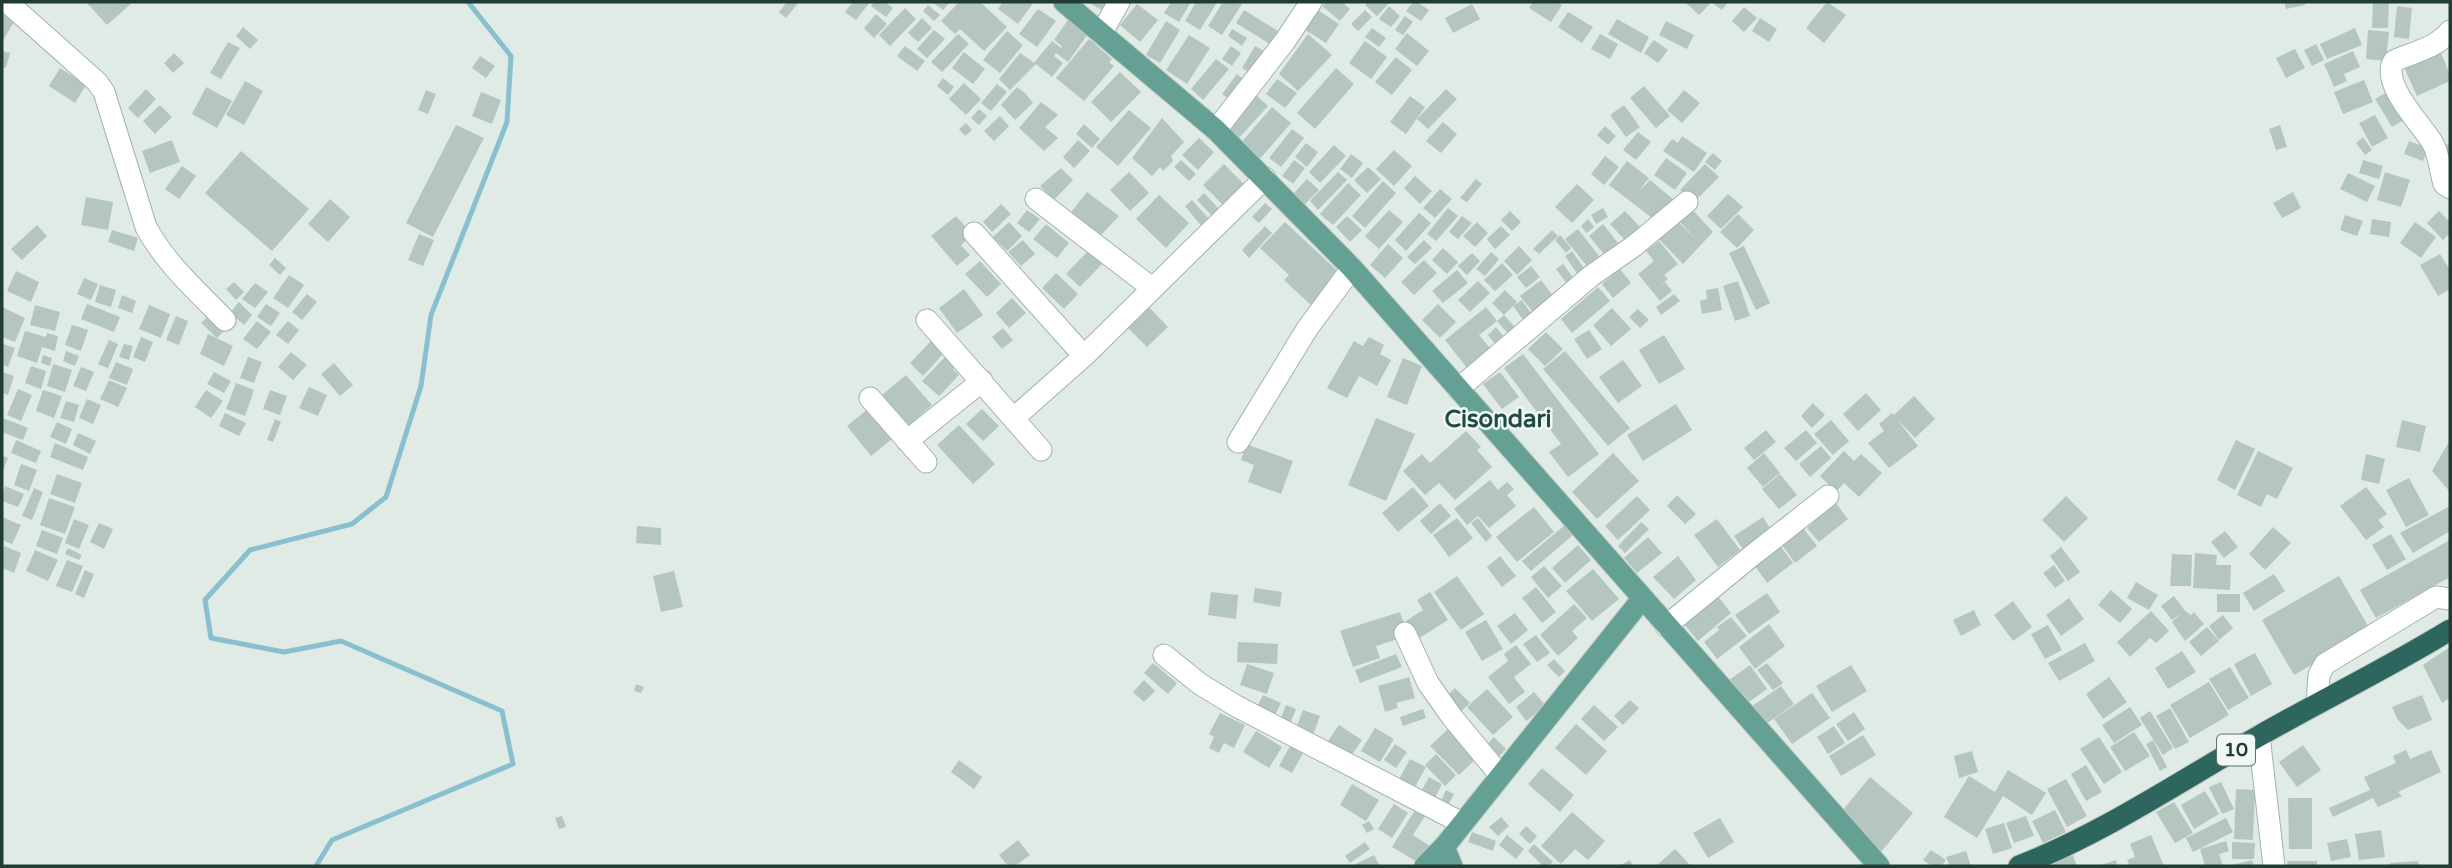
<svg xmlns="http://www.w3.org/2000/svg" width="2452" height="868" viewBox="0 0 2452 868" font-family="'Varela Round',sans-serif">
<rect width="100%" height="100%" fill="#e0ebe6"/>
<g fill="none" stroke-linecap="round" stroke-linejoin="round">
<!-- stream -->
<path stroke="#88c0cf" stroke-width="5" d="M316 866 332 840 513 764 502 711 341 641 284 652 211 638 205 600 250 550 352 524 386 497 421 386 431 315 507 122 511 56 468 2"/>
</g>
<!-- building -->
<path fill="#b5c5c0" d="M86 2H133L107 25Z
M787 2H799L786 18 779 12Z
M853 2H870L856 20 845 12Z
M874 2H885L893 8 886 17 871 6Z
M932 2H950L943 10Z
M959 2H980L1007 27 984 51 960 29 955 34 941 21Z
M1003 2H1034L1018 24 998 9Z
M1087 2H1111L1106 12Z
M1171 2H1191L1179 22 1164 13Z
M1196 2H1213L1216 4 1200 30 1185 21Z
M1223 2 1242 4 1222 35 1208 26Z
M1326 2H1342L1350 9 1340 21 1322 6Z
M1368 2H1390L1377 16 1365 5Z
M1413 2H1417L1429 10 1421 21 1406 11Z
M1533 2H1556L1562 5 1551 22 1529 8Z
M1685 2H1708L1710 4 1699 15Z
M1711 2H1728L1722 10Z
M1827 2 1846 15 1824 43 1806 28Z
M2284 2H2304L2305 5 2286 9Z
M2373 2H2389L2388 28H2372Z
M1137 4 1158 20 1140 42 1120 25Z
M1472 4 1480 19 1453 33 1445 18Z
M928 5 940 15 934 21 923 11Z
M1389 6 1400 16 1391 27 1379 19Z
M2397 6 2412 8 2409 39 2394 37Z
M1744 7 1757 18 1744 32 1732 21Z
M905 8 916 19 890 46 879 35Z
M1315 8 1339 24 1326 43 1302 28Z
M1038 9 1056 21 1037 47 1019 34Z
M1244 10 1278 31 1270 44 1236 23Z
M1365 10 1372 17 1358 31 1351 24Z
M1568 12 1593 27 1582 43 1558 27Z
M2 14 14 22 2 42Z
M876 14 887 24 874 38 864 28Z
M1405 16 1413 22 1403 35 1395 30Z
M922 18 932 28 918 42 908 33Z
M1760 18 1777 29 1769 42 1752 31Z
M1617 19 1649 37 1641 53 1608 34Z
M1068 20 1088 34 1068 62 1056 53 1054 56 1063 63 1052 77 1036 64 1010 90 999 79 1020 53 1036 64 1034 63 1052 41 1061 48 1062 46 1054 40Z
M1166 21 1180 30 1160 63 1146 55Z
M1666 21 1694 35 1687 49 1659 35Z
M243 27 258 40 250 49 236 36Z
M1372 28 1386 38 1379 47 1365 37Z
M2355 28 2362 45 2327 59 2320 44Z
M1232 29 1247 38 1242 46 1228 36Z
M934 30 945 39 927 58 917 49Z
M2368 30 2389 32 2386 61 2366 59Z
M1007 31 1023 45 1000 73 983 60Z
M1407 33 1429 51 1417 66 1395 49Z
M958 34 969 44 942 72 931 62Z
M1308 34 1332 55 1298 91 1279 74Z
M1600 34 1618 44 1610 59 1591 49Z
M1189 35 1210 48 1187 84 1166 70Z
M1089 39 1112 59 1109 62 1114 66 1084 101 1056 78Z
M1654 40 1668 50 1658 63 1644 53Z
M1365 41 1387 57 1371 79 1349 63Z
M228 42 240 48 221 79 210 73Z
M2316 44 2324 60 2312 66 2304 50Z
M905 46 925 61 917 71 897 56Z
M1231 46 1241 53 1232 66 1222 59Z
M1255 46 1266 52 1253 74 1242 68Z
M2439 48 2450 75V81L2417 96 2402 63Z
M2295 49 2305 68 2286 78 2276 58Z
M2 51 10 53 6 68 2 67Z
M2353 51 2360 67 2344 74 2347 81 2334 87 2324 64Z
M964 52 985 69 973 84 952 68Z
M174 53 184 63 173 73 164 63Z
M480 56 495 66 486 78 472 68Z
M1396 57 1412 70 1392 95 1375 82Z
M1216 59 1229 69 1203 100 1191 89Z
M60 68 86 85 75 103 49 86Z
M1336 68 1354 84 1315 129 1297 113Z
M1120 72 1141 92 1111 122 1091 102Z
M1237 74 1247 82 1232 101 1222 94Z
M943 78 954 87 948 95 937 86Z
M1277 79 1297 93 1285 108 1266 94Z
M2364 80 2373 102 2343 114 2334 92Z
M245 81 263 91 244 125 226 115Z
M964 83 981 99 966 115 949 99Z
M997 84 1007 92 991 111 981 103Z
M1644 86 1670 116 1656 128 1630 98Z
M206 87 232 101 217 128 192 114Z
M1017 87 1025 93 1033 103 1015 120 1001 105Z
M146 89 156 99 138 118 128 108Z
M1446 89 1457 99 1428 129 1417 119Z
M2392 89 2409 117 2392 127 2375 99Z
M426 90 436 94 428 114 418 110Z
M1684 90 1700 103 1682 123 1667 110Z
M481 92 501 100 492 124 472 116Z
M1256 95 1268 106 1239 138 1226 126Z
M1410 96 1425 107 1406 134 1390 122Z
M1041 102 1058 115 1045 127 1058 138 1044 151 1019 128Z
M160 105 172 117 155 134 143 121Z
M1624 105 1640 127 1626 137 1610 115Z
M1272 107 1291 123 1258 161 1239 145Z
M979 109 987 116 979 125 971 118Z
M1129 110 1151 128 1118 166 1096 147Z
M2375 115 2388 138 2372 147 2359 123Z
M1000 116 1009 126 994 141 984 131Z
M1162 118 1184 142 1171 156 1173 161 1163 171 1160 167 1152 176 1132 158Z
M1443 122 1457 134 1441 153 1426 141Z
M966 123 972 130 965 136 959 129Z
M1084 124 1100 139 1092 148 1076 134Z
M456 125 484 138 433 237 406 223Z
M2280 125 2287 147 2276 150 2269 129Z
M1605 126 1616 136 1608 145 1597 135Z
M1292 129 1304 138 1281 167 1269 158Z
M1638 132 1651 142 1636 160 1623 150Z
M1682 136 1707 153 1694 172 1663 151 1672 139 1678 143Z
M2363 137 2372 150 2365 155 2356 143Z
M1199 138 1214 152 1198 170 1182 155Z
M172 140 180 162 150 173 142 151Z
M1078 140 1090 151 1074 168 1063 157Z
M2409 141 2428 148 2423 161 2404 154Z
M1306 143 1318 152 1307 167 1295 157Z
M2450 144V171L2440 146Z
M1334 145 1346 156 1320 183 1309 172Z
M1394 150 1412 166 1394 186 1376 169Z
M241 151 309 209 272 251 205 193Z
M1713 153 1722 161 1715 170 1705 162Z
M1351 154 1363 163 1352 178 1340 169Z
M1605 156 1619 167 1604 185 1591 174Z
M1666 158 1687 173 1675 190 1654 175Z
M1181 160 1196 174 1189 181 1174 167Z
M1294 160 1305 168 1293 184 1282 176Z
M2363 160 2383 166 2379 179 2359 173Z
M1627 161 1649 178 1638 192 1650 180 1674 200 1656 221 1609 185Z
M1224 164 1247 187 1226 208 1203 185Z
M1705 164 1719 177 1693 203 1680 190Z
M182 166 196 176 179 199 165 189Z
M1368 167 1381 179 1367 193 1354 180Z
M1061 168 1073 180 1054 200 1040 186Z
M1129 172 1149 193 1130 211 1110 190Z
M1338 172 1347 180 1318 210 1310 201Z
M2385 172 2410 180 2401 207 2377 200Z
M2348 173 2375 186 2367 202 2340 189Z
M1415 176 1432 191 1420 204 1404 188Z
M1307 179 1319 190 1304 205 1293 194Z
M1476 179 1482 184 1467 202 1460 198Z
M1383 181 1396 193 1365 228 1352 216Z
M1348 183 1361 195 1333 225 1320 214Z
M1577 184 1594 200 1572 223 1555 207Z
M1440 189 1452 199 1435 218 1423 208Z
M1087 192 1119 216 1097 239 1068 216Z
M2293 192 2301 208 2282 218 2273 203Z
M1204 193 1222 212 1215 219 1197 200Z
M1728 194 1743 207 1721 229 1707 216Z
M1159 195 1189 223 1166 248 1136 219Z
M86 197 113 202 108 230 81 225Z
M330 199 350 217 328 242 308 224Z
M1192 200 1211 221 1203 228 1185 206Z
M1265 203 1272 209 1259 223 1252 217Z
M1001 204 1011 214 992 232 983 222Z
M1448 208 1458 216 1436 241 1427 234Z
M1603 208 1608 217 1596 224 1591 215Z
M1691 208 1713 232 1683 264 1655 235 1673 217 1698 241 1678 220Z
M1027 210 1040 219 1029 232 1017 223Z
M1389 210 1403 222 1379 249 1365 236Z
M1510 211 1521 222 1512 231 1501 220Z
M1625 211 1640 227 1625 240 1610 224Z
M2439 211 2450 222V233L2443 240 2427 223Z
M1419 213 1431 223 1406 251 1395 240Z
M1738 214 1754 230 1737 248 1720 232Z
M2345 215 2363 221 2357 236 2340 230Z
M956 216 973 235 961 245 970 255 957 266 931 236Z
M1347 216 1362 230 1350 242 1336 227Z
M1462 216 1472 223 1458 239 1449 232Z
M1588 219 1594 227 1587 233 1581 226Z
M2372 219 2391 222 2389 237 2370 234Z
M1009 222 1022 236 1007 251 993 237Z
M1285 222 1344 277 1314 308 1284 280 1289 275 1260 248Z
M1477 222 1488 233 1475 247 1463 236Z
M2415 222 2436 237 2421 258 2400 243Z
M1046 224 1069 243 1057 258 1033 239Z
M1603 224 1622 248 1608 259 1589 236Z
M37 225 47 236 22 260 11 249Z
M1265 226 1272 233 1249 258 1242 250Z
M1501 226 1510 235 1495 249 1487 239Z
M1578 229 1599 256 1587 266 1565 239Z
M112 230 138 238 134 251 108 242Z
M1552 230 1558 236 1539 254 1533 249Z
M419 234 434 240 423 266 408 260Z
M1560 235 1571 248 1566 253 1555 240Z
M1023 240 1035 254 1021 266 1008 252Z
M1424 240 1432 248 1415 264 1407 257Z
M1659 241 1678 264 1664 275 1668 279 1657 288 1665 282 1672 291 1660 301 1638 274 1654 261 1646 251Z
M1388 244 1403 258 1385 278 1370 265Z
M1519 246 1532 260 1517 275 1504 261Z
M1744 246 1770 303 1756 310 1729 253Z
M1443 248 1458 262 1447 274 1432 260Z
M1088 251 1102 264 1080 287 1066 274Z
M1572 251 1588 274 1580 278 1565 256Z
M1491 252 1499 259 1485 276 1476 269Z
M1472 253 1480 261 1467 275 1458 266Z
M2440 254 2450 270V289L2438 296 2420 265Z
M275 258 286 268 280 275 269 265Z
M1424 260 1437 273 1414 295 1401 282Z
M980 261 1001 284 987 297 965 274Z
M1502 263 1513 275 1495 291 1484 280Z
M1563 264 1577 283 1570 288 1556 269Z
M1531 266 1540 277 1526 288 1517 277Z
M1620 269 1631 283 1613 298 1602 284Z
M1457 270 1468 283 1443 303 1432 291Z
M16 271 39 282 31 302 7 291Z
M1056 273 1078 294 1064 309 1042 288Z
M289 275 304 285 288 308 273 298Z
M84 278 98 284 91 300 77 294Z
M1541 280 1557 301 1537 317 1520 296Z
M1478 281 1490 293 1470 312 1458 300Z
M1738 281 1750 316 1735 321 1723 286Z
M234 282 244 292 236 300 226 289Z
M255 283 268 292 255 308 242 299Z
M100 285 116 290 111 307 95 302Z
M1598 287 1610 301 1572 333 1561 319Z
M1718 288 1722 310 1702 314 1700 301 1707 299 1706 290Z
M964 289 983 315 957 333 939 308Z
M1505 290 1517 302 1504 315 1492 303Z
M307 294 317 302 302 320 292 312Z
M1674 294 1680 301 1661 315 1656 307Z
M122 295 136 301 132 313 118 308Z
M1012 298 1026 313 1009 328 996 313Z
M1522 300 1535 319 1527 325 1513 306Z
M239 302 252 315 244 325 230 313Z
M87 304 120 317 114 332 81 319Z
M266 304 280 313 271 326 257 317Z
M1438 304 1456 322 1440 338 1422 320Z
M35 305 60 312 55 331 30 325Z
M149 305 170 314 161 338 139 329Z
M1147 305 1168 327 1147 347 1125 325Z
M2 307 25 318 15 342 2 337Z
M1486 307 1497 321 1479 335 1495 354 1471 373 1445 340Z
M1612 308 1631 329 1611 346 1593 325Z
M1638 309 1649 320 1640 328 1629 317Z
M1504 315 1519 332 1512 338 1497 321Z
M176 316 188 321 179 345 166 340Z
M208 316 224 331 217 338 201 323Z
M257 321 271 332 257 349 243 339Z
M288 321 299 330 288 344 276 335Z
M72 325 88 330 81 351 65 345Z
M1496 327 1507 341 1498 348 1488 335Z
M1003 328 1013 340 1002 349 992 337Z
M1589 330 1602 349 1587 359 1574 339Z
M25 331 46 337 47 333 58 336 55 351 42 347 37 363 17 356Z
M1546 332 1563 349 1545 366 1528 349Z
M208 334 233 346 224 366 200 354Z
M1664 335 1685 369 1659 384 1639 350Z
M141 337 153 342 145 362 133 357Z
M1369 337 1384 345 1380 354 1391 360 1377 386 1359 376 1347 398 1327 388 1354 341 1363 346Z
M109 340 118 344 108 368 98 364Z
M931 341 944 353 923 376 910 363Z
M3 344 15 348 8 367 2 365Z
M124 344 133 346 129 360 119 357Z
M66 351 79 356 75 366 63 361Z
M1565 351 1630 428 1608 446 1543 369Z
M291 352 307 365 293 380 278 367Z
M1523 354 1599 454 1568 477 1549 452 1561 444 1504 368Z
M43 355 52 358 50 366 41 363Z
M946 356 956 365 953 369 959 375 939 396 922 381Z
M248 357 262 362 254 383 240 378Z
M1403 358 1422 366 1407 405 1387 397Z
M1623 360 1642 386 1618 403 1599 377Z
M116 362 133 369 127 385 109 378Z
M334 363 353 385 340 396 321 374Z
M53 364 72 370 65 392 47 386Z
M31 366 46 371 41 389 25 383Z
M81 367 94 372 86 391 73 386Z
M2 372 14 376 8 395 2 393Z
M214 372 231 381 224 393 207 384Z
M1500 372 1519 397 1502 409 1483 384Z
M906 375 932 405 909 425 882 395Z
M109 380 127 388 118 407 100 399Z
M236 383 254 390 245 416 226 409Z
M309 387 327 395 318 416 299 408Z
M18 389 32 395 21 421 7 415Z
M43 390 62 396 54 418 36 411Z
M206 390 223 401 211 418 195 407Z
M270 390 287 396 280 415 263 409Z
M1866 393 1881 410 1858 431 1843 414Z
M1914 396 1935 419 1915 438 1896 418 1918 446 1889 468 1868 443 1884 431 1879 424 1892 413 1894 415Z
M87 399 101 405 93 424 79 418Z
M66 401 79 405 74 422 60 418Z
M1813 403 1825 415 1812 428 1801 416Z
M1676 404 1692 430 1643 461 1627 435Z
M873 405 892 439 871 456 847 426Z
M982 409 999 426 983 441 966 424Z
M225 413 246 423 239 436 219 426Z
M3 418 28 428 23 440 2 432Z
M1376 418 1415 434 1386 501 1348 485Z
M275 419 281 422 273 442 267 440Z
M1831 420 1849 441 1833 455 1814 434Z
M2402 420 2426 426 2420 452 2396 447Z
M57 422 72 429 66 444 50 437Z
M959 425 995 464 973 484 937 445Z
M1766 430 1776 442 1754 460 1744 448Z
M1806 430 1817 443 1796 461 1784 448Z
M1466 431 1481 447 1477 450 1492 467 1455 500 1439 483 1425 495 1403 471 1422 454 1430 463Z
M78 433 96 441 90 454 73 445Z
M16 440 41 451 36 463 11 453Z
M2236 440 2255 449 2235 490 2217 480Z
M2450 440V492L2432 471Z
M55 443 88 457 83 470 50 457Z
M1246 444 1293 461 1281 494 1248 482 1254 465 1241 460Z
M1821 446 1831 458 1810 477 1799 464Z
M1844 451 1854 461 1861 454 1882 473 1859 497 1844 483 1836 492 1820 476Z
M2258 451 2293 468 2277 499 2267 494 2261 507 2237 495Z
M1613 453 1639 481 1597 519 1572 492Z
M1764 453 1780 473 1763 487 1747 468Z
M2366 454 2385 459 2379 484 2361 480Z
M2 455 8 458 2 473Z
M21 464 37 470 29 491 14 485Z
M57 474 82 483 75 503 50 494Z
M1780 474 1797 495 1779 509 1762 489Z
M2409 478 2429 515 2406 527 2386 490Z
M1490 480 1498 490 1507 482 1514 489 1507 495 1516 506 1489 528 1478 516 1467 525 1454 509Z
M5 486 24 494 18 507 2 501Z
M1413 487 1429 506 1398 532 1382 513Z
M2366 487 2387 514 2378 520 2384 527 2366 540 2340 506Z
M34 488 43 492 32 520 22 516Z
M1677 495 1696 514 1685 524 1667 506Z
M1637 496 1650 510 1618 540 1605 526Z
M2066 496 2088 518 2064 542 2042 520Z
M49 498 75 507 65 534 40 525Z
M1832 498 1848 519 1819 542 1807 528 1814 522 1809 516Z
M1440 503 1451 516 1431 534 1420 521Z
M2450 506V531L2413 553 2400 533Z
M1534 507 1554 532 1517 562 1496 537Z
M2 517 21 525 12 544 2 540Z
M1763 517 1771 530 1743 549 1734 536Z
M1457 518 1473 538 1449 557 1433 535Z
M1478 518 1492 536 1486 542 1471 523Z
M74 519 89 525 79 549 65 543Z
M1717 519 1740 550 1718 567 1694 535Z
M1641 522 1649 529 1625 553 1618 546Z
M99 523 113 529 104 549 90 542Z
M1565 525 1573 535 1531 571 1522 561Z
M1801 525 1817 546 1795 563 1779 541Z
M637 526 661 528V545L636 543Z
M2273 527 2291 543 2265 570 2249 554Z
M42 530 63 538 57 554 36 546Z
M2225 531 2238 547 2224 558 2211 542Z
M2391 534 2406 559 2387 570 2372 545Z
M1648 537 1662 553 1637 573 1624 558Z
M1776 540 1793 563 1767 583 1750 559Z
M2450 540V577L2376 618 2360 590Z
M1578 545 1591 560 1565 583 1552 568Z
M4 546 21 553 14 573 2 568V553Z
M2061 547 2080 572 2068 581 2050 556Z
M68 548 82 555 79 560 65 554Z
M35 550 58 560 48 581 26 571Z
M2195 553 2217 555 2216 565H2231L2230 590 2193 588Z
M2172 554 2192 555 2191 586H2170Z
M1500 556 1516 576 1502 587 1487 567Z
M1678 556 1696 580 1674 599 1653 577Z
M67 560 83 566 72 592 56 586Z
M2054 565 2065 581 2055 588 2043 573Z
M1544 566 1562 586 1548 598 1531 577Z
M1593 569 1619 599 1592 621 1566 591Z
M85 570 94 574 84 598 75 594Z
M674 571 683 607 661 612 653 576Z
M2274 574 2285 591 2254 611 2243 593Z
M1457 576 1484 614 1461 630 1434 592Z
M2339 576 2371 631 2294 675 2262 620Z
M2136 582 2158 595 2149 610 2127 598Z
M1536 587 1556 612 1542 623 1522 598Z
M1255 588 1282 592 1280 607 1253 602Z
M1713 590 1731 613 1698 641 1679 618Z
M2111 590 2132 609 2120 623 2098 605Z
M1211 592 1238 595 1236 619 1208 615Z
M1430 592 1448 620 1418 639 1406 621 1423 610 1417 600Z
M1767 593 1780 612 1749 634 1735 615Z
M2217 594H2240V612H2217Z
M2174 596 2185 611 2191 615 2194 612 2204 624 2185 641 2172 622 2181 614 2172 620 2161 606Z
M2069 598 2084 619 2061 636 2046 615Z
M2013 601 2032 627 2013 641 1994 615Z
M1574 604 1587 618 1572 631 1578 638 1558 656 1540 635Z
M1974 610 1981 625 1961 636 1953 620Z
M2151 611 2169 631 2156 643 2150 638 2130 657 2117 642Z
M1400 612 1404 624 1397 626 1401 638 1376 646 1380 658 1353 667 1340 631Z
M1515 613 1528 630 1511 644 1497 626Z
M2223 615 2233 628 2219 640 2209 626Z
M1731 617 1747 636 1717 659 1704 642 1719 630 1717 627Z
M1486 620 1503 649 1482 661 1465 632Z
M1769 624 1785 646 1755 669 1739 647Z
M2048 625 2062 650 2045 659 2031 634Z
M2207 627 2219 641 2201 656 2189 642Z
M1536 635 1550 653 1537 662 1523 644Z
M1238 642 1278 644 1277 664 1237 662Z
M2085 643 2095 661 2059 681 2048 663Z
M1516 645 1531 664 1514 677 1525 692 1509 704 1488 677 1508 661 1504 654Z
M2450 647V698L2442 703 2423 665Z
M2182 651 2196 672 2168 689 2155 668Z
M2255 653 2272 684 2251 696 2234 664Z
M1396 654 1402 667 1360 683 1355 670Z
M1554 659 1565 671 1559 677 1547 665Z
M1153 663 1177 683 1168 694 1144 673Z
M1767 663 1783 683 1773 690 1757 670Z
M1247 664 1274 673 1267 694 1240 685Z
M1750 665 1767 689 1746 704 1729 680Z
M1851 665 1867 691 1832 712 1816 686Z
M2230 667 2249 698 2228 710 2209 679Z
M1409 677 1415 698 1396 703 1398 708 1385 712 1378 686Z
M2109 677 2127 702 2103 719 2086 694Z
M1144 680 1155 691 1144 702 1133 692Z
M2209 682 2229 715 2190 738 2170 705Z
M636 684 644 687 641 693 634 691Z
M1781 686 1794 704 1762 727 1748 709Z
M1455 688 1470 703 1456 716 1442 700Z
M1487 689 1513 717 1493 735 1467 707Z
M1534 692 1546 706 1526 721 1516 707Z
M1812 693 1830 718 1792 744 1774 719Z
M1263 695 1281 703 1271 723 1253 715Z
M2422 695 2432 720 2408 730 2398 720 2392 707Z
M1630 700 1639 708 1623 725 1614 716Z
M1286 705 1296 709 1287 731 1277 727Z
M1594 705 1618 727 1604 741 1581 719Z
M2130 707 2142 725 2114 743 2102 725Z
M2170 708 2189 742 2175 749 2156 716Z
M1423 709 1426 718 1403 726 1400 717Z
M1303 710 1320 716 1310 743 1293 736Z
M2150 711 2173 748 2163 755 2140 718Z
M1854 712 1865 729 1848 741 1836 724Z
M1220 713 1245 725 1234 748 1224 743 1219 753 1209 748 1214 737 1209 734Z
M1576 724 1607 751 1586 775 1555 748Z
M1339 725 1362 740 1351 756 1328 741Z
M1834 726 1845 743 1828 754 1817 737Z
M1450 727 1479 756 1459 775 1430 746Z
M1375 728 1394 739 1380 762 1361 751Z
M1256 731 1282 747 1269 768 1243 752Z
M2134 732 2150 756 2125 771 2110 747Z
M1863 735 1876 755 1841 776 1829 756Z
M1494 737 1506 749 1493 763 1481 751Z
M2099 737 2122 772 2104 784 2080 749Z
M2153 740 2167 767 2160 771 2146 744Z
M1395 744 1407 752 1396 768 1384 760Z
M2303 745 2321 770 2297 787 2279 762Z
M1290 746 1303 753 1292 773 1279 766Z
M2406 750 2410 759 2431 750 2441 772 2398 792 2402 796 2378 807 2373 798 2333 817 2329 808 2370 790 2364 777 2396 763 2393 756Z
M1972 751 1978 772 1959 778 1954 756Z
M1436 754 1456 775 1445 786 1425 765Z
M1410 759 1426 767 1410 796 1395 787Z
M959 760 982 777 974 789 951 772Z
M2086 765 2102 792 2086 801 2071 774Z
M1542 768 1574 795 1560 812 1528 784Z
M2008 770 2046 793 2032 815 2003 796 1977 838 1944 817 1969 776 1995 792Z
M1429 777 1442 784 1431 806 1417 799Z
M1870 777 1913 813 1881 852 1838 816Z
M2066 779 2087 816 2067 827 2047 789Z
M2221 782 2234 809 2222 814 2209 787Z
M1352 784 1379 800 1366 821 1340 805Z
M2236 789 2255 790 2253 840 2234 839Z
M1446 790 1454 794 1445 812 1438 808Z
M2205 791 2219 814 2194 829 2181 805Z
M2288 798H2312V849H2289Z
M2174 802 2193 833 2175 843 2156 812Z
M1394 804 1408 813 1392 838 1378 829Z
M1415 810 1425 816 1413 835 1430 846 1419 863 1392 847Z
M2055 810 2066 832 2043 843 2032 821Z
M1572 812 1605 841 1588 860 1575 849 1561 864 1541 846Z
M562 816 566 827 559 829 555 818Z
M2026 816 2034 836 2014 843 2006 823Z
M1501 817 1509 826 1498 836 1489 827Z
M1720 818 1734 842 1708 858 1693 833Z
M2226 818 2233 832 2193 852 2186 838Z
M1369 821 1374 829 1367 833 1362 825Z
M2004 823 2012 848 1993 854 1985 829Z
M1526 826 1537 836 1530 844 1519 834Z
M2381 830 2385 857 2359 860 2355 834Z
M1472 832 1496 841 1493 851 1468 842Z
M1507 835 1524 849 1516 859 1499 845Z
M2151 835 2164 866H2130L2127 860 2135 857 2130 844Z
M2347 839 2351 857 2331 861 2327 843Z
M1018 840 1030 855 1015 866H1008L999 855Z
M2226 841 2229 851 2219 854 2223 866H2205L2200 849Z
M1365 842 1370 849 1350 863 1345 856Z
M2232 842 2255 843 2254 859H2232Z
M1534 844 1553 862 1548 866H1543L1528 851Z
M1675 849 1691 866H1656Z
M1931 850 1946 860 1941 866H1932L1923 860Z
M1966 851 1971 866H1950L1946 857Z
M1374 855 1380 866H1352Z
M2073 855 2077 866H2039Z
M1630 860 1633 866H1619Z
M2116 860 2118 866H2098Z
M2252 860 2254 866H2232V865Z
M2287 861H2317V866H2288Z
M2418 861 2419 866H2390V863Z"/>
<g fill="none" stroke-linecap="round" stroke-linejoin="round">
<defs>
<path id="minor" d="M7 2 97 82 104 92 146 227C165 263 197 291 225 320
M2450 31C2437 48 2413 52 2394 61 2380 83 2421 124 2432 142 2439 153 2440 171 2444 184L2450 188
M1101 34 1119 2
M1216 130 1285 41 1311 2
M1036 199 1152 288
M974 233 1084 356
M927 320 1041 450
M1458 389 1591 276 1634 246 1687 202
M870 398 926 462
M1014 418 1084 356 1265 178
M907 441 982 381
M1238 442 1307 329 1352 268
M1666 626 1749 558 1828 496
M1405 633 1428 683 1452 717 1500 775
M1164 655 1200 684 1236 706 1462 823
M2317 704 2319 675 2325 664 2436 597 2450 599
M2259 736 2274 866"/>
<path id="major" d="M1064 2 1216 130 1352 268 1879 866
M1444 847 1452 866
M1425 866 1444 847 1642 599"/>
<path id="highway" d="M2019 866C2104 833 2180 781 2259 736 2322 700 2388 668 2450 630"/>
</defs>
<!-- minor casing -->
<use href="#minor" stroke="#a3b3ad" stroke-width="23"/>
<!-- major casing -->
<use href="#major" stroke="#c1c8c6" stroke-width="23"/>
<!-- highway casing -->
<use href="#highway" stroke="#c1c8c6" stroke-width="23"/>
<!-- minor -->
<use href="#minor" stroke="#fff" stroke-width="21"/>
<!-- major -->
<use href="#major" stroke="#65a094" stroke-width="21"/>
<!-- highway -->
<use href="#highway" stroke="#2d665e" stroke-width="21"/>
</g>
<g text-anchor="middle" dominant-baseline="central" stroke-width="5" stroke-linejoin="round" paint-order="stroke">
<!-- shield labels -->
<rect fill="#f0f7f4" stroke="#5f736e" stroke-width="2" x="2217" y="734.5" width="38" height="31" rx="5"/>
<g font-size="19" font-weight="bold" fill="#213b35">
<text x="2236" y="750">10</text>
</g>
<!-- quarter labels -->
<g font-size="24" font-weight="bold" fill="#1e4c43" stroke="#f0f7f4">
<text x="1498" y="419">Cisondari</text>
</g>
</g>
<!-- border -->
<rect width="2452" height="868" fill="none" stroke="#213b35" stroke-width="7"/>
</svg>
